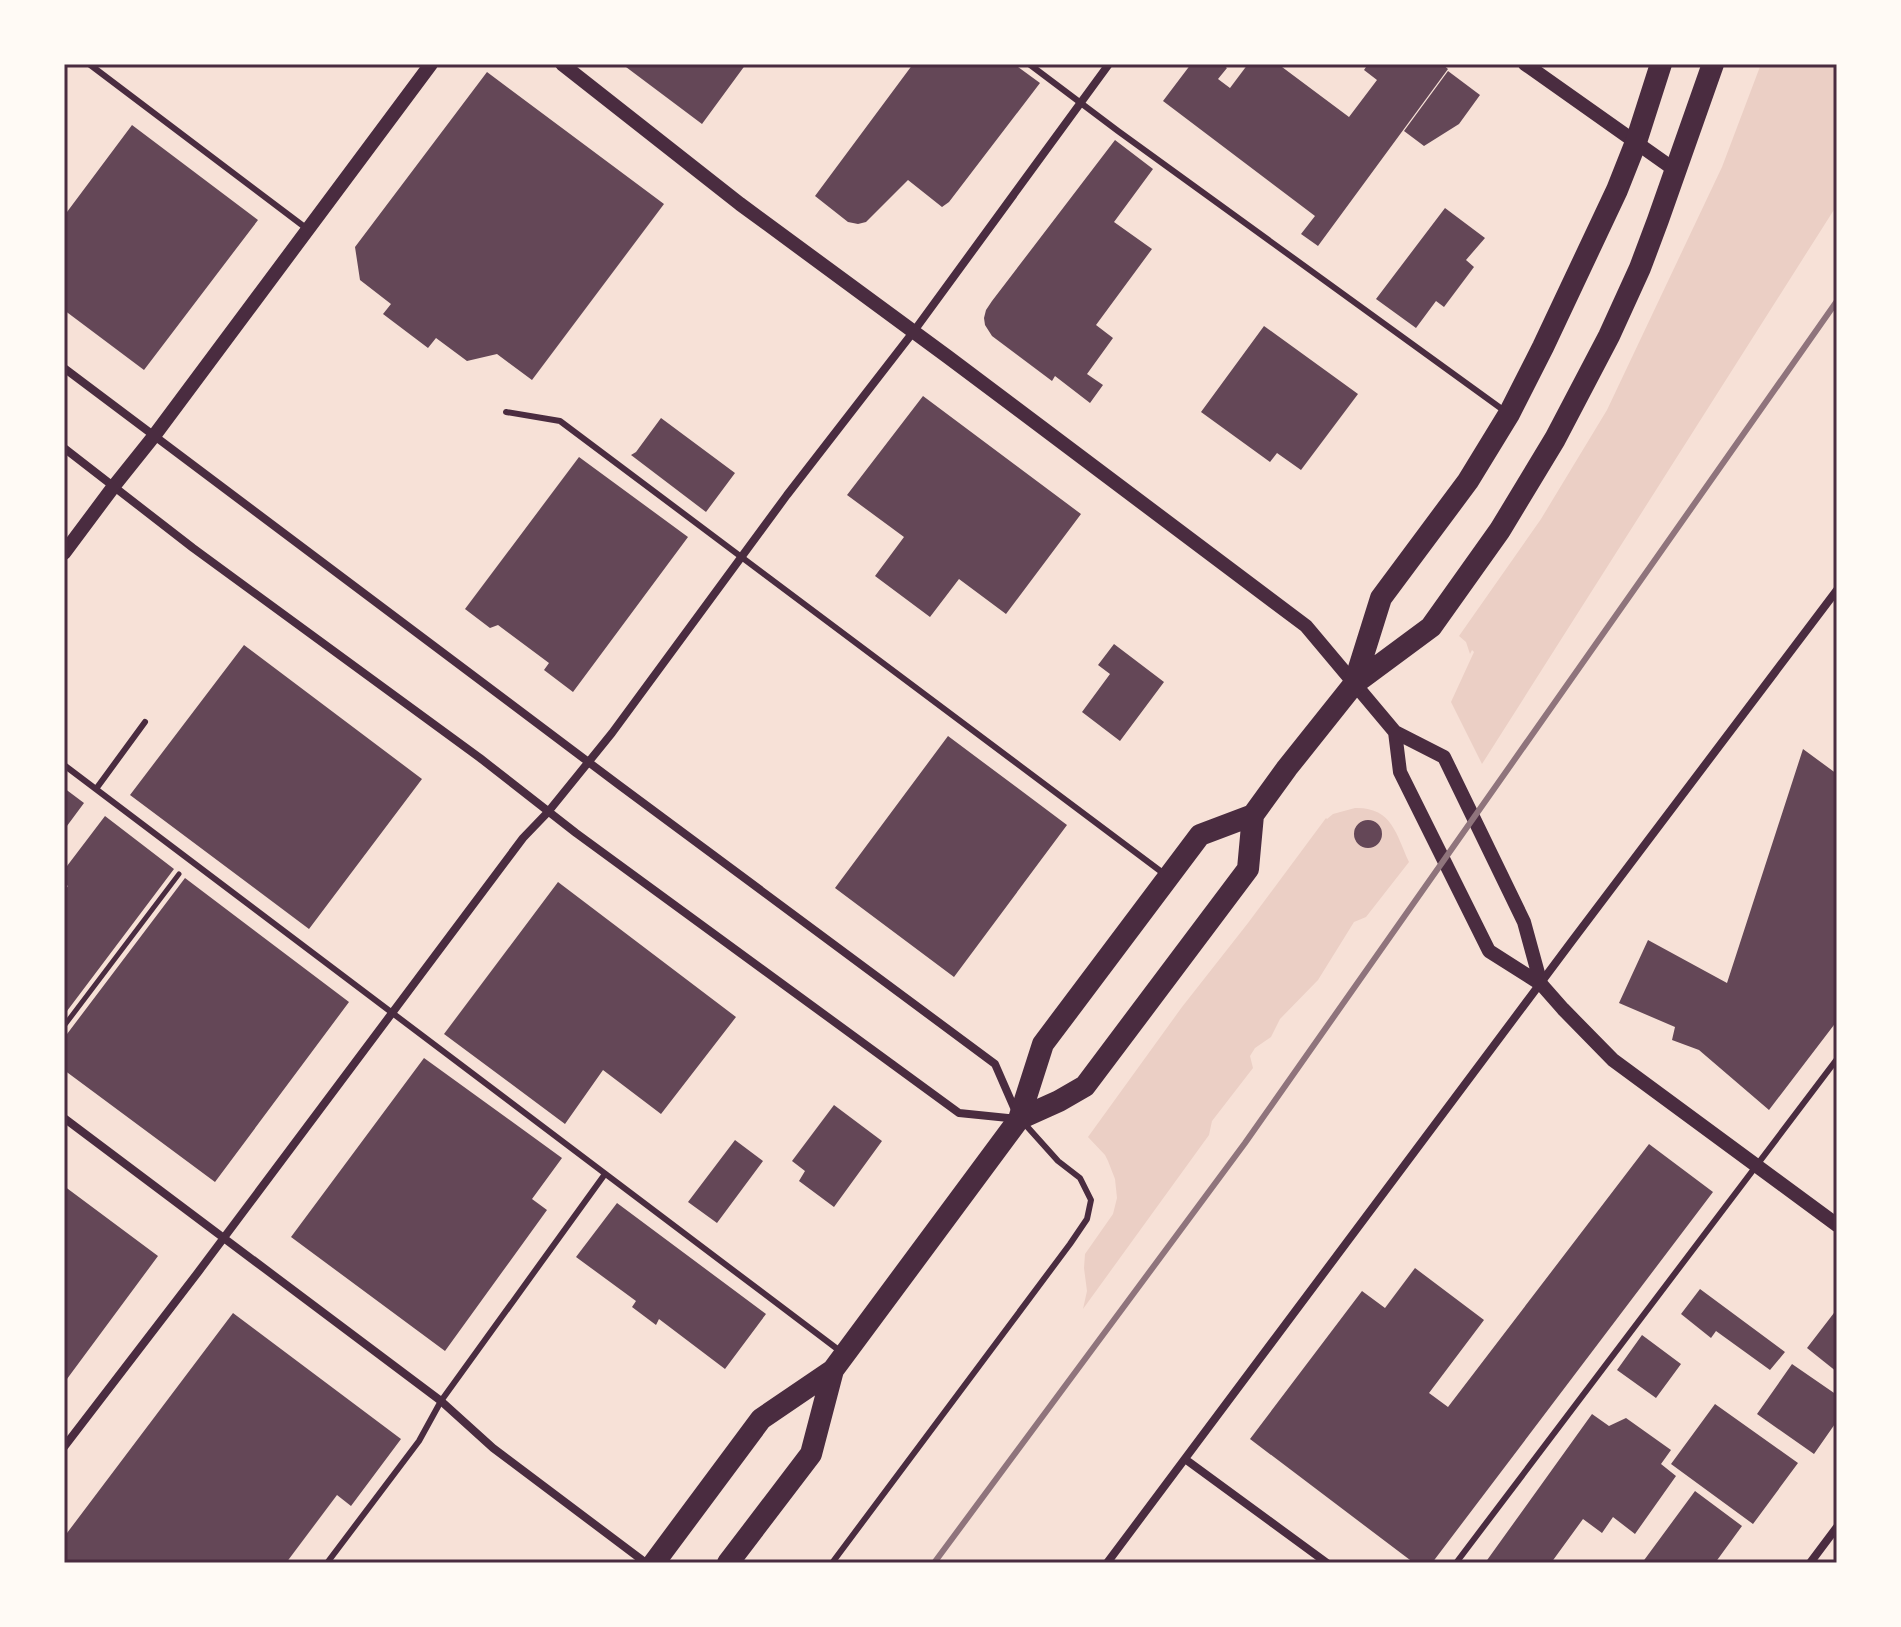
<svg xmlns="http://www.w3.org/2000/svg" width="1901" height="1627" viewBox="0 0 1901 1627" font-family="'Golos Text',sans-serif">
<rect width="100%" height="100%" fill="#f7e1d7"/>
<!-- green -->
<path fill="#ebcfc5" d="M1761 64H1837V205L1482 764 1451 702 1474 652 1472 650 1470 654 1466 642 1459 636 1541 519 1607 410 1722 167Z
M1355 808C1392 807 1396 834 1409 862L1366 917 1354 922 1318 980 1280 1019 1271 1037 1255 1048 1250 1056 1253 1068 1212 1121 1209 1135 1083 1309 1087 1291 1084 1268 1085 1254 1113 1214 1117 1198 1115 1179 1108 1161 1105 1155 1088 1137 1182 1007 1248 923 1326 818 1327 819 1333 814Z"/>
<!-- building -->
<path fill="#644757" d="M622 64H746L702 124Z
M913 64H1014L1040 83 949 202 942 207 908 180 866 222 858 224 848 222 815 196Z
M1191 64H1222L1227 68 1218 79 1230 88 1248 64H1278L1349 117 1377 80 1364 70 1368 64H1442L1448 69 1318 246 1301 234 1315 216 1163 101Z
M1448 71 1480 95 1459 124 1424 146 1404 131Z
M487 72 664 204 532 380 497 354 467 361 436 338 428 348 383 314 391 304 360 280 355 247Z
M132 125 258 220 144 370 64 310V216Z
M1115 140 1153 169 1114 222 1152 249 1096 325 1113 338 1087 374 1103 385 1090 403 1055 376 1052 381 992 336 985 325 984 318 986 310 992 301Z
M1445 208 1485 238 1466 260 1474 267 1444 307 1436 301 1416 328 1376 299Z
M1264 326 1358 394 1301 470 1277 453 1270 462 1201 412Z
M923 396 1081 514 1006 614 959 579 930 617 875 576 904 537 847 495Z
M661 418 735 473 706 512 631 455 636 452Z
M579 457 688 537 573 692 544 670 549 663 498 625 490 628 465 609Z
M1114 644 1164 682 1120 741 1082 712 1110 674 1098 665Z
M244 645 422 779 309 929 130 795Z
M948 736 1067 825 954 977 835 888Z
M1803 749 1837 774V1021L1769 1110 1699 1050 1672 1040 1675 1027 1619 1003 1648 940 1727 983Z
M64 788 84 803 64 830Z
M105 816 174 869 64 1015V892L68 886 64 883V870Z
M1354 834a14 14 0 1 1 28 0a14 14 0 1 1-28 0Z
M185 878 349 1002 215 1182 64 1070V1038Z
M558 882 736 1017 661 1114 603 1070 565 1124 444 1034Z
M424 1058 562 1158 532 1199 547 1210 445 1351 291 1237Z
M834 1105 882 1141 834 1207 799 1181 805 1171 792 1161Z
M735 1140 763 1161 717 1223 688 1202Z
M1649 1144 1713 1192 1432 1563H1414L1250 1439 1362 1291 1385 1308 1415 1268 1484 1320 1429 1393 1448 1407Z
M64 1186 158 1256 64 1383Z
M617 1203 766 1314 725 1369 659 1319 656 1325 632 1307 636 1301 576 1257Z
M1700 1289 1785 1352 1770 1370 1716 1331 1711 1338 1681 1314Z
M1837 1309V1372L1807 1348Z
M233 1313 401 1439 351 1506 337 1495 286 1563H64V1537Z
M1642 1335 1681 1364 1656 1398 1617 1370Z
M1792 1364 1837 1395V1421L1814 1454 1757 1414Z
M1715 1404 1798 1463 1753 1524 1671 1464Z
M1592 1414 1609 1426 1626 1418 1671 1450 1661 1464 1676 1476 1635 1534 1613 1517 1602 1533 1583 1519 1551 1563H1485Z
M1695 1491 1742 1526 1715 1563H1642Z"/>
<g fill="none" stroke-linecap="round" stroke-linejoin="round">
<!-- path -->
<path stroke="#4a2c40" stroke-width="5" d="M64 1026 179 874"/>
<!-- service -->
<path stroke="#4a2c40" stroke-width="6" d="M89 64 306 228
M1029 64 1118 131 1506 412
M506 412 560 421 1163 873
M64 765 840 1351
M96 789 145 722
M327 1563 419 1441 441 1401 605 1174
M832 1563 1070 1244 1087 1219 1091 1200 1080 1178 1058 1161 1023 1122
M1456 1563 1837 1059"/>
<!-- minor -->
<path stroke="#4a2c40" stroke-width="8" d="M64 368 619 785 995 1064 1019 1119 959 1113 576 833 480 758 193 548 64 448
M64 1118 441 1401 493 1448 646 1563
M64 1447 199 1271 523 838 548 812 612 733 787 495 914 331 1109 64
M1185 1459 1327 1563
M1107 1563 1572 941 1837 590
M1810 1563 1837 1527"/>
<!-- tertiary -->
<path stroke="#4a2c40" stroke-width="14" d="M562 64 740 204 948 357 1306 626 1395 732 1444 757 1524 922 1541 984
M1525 64 1675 170
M64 553 114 486 154 436 431 64
M1395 732 1400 772 1489 951 1541 984 1563 1009 1613 1060 1837 1225"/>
<!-- trunk -->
<path stroke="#4a2c40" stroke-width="22" d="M1354 684 1381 598 1468 481 1509 414 1543 347 1617 190 1636 142 1661 64
M1019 1119 1059 1101 1085 1086 1248 869 1253 815 1287 768 1354 684 1431 627 1500 530 1555 439 1609 336 1640 268 1658 220 1713 64
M654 1563 761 1419 833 1370 1019 1119 1043 1044 1200 835 1253 815
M728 1563 811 1454 833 1370"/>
<!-- rail -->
<path stroke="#8f747c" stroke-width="6" d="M934 1563 1245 1143 1837 301"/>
</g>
<!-- border -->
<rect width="1901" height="1627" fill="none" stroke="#fffaf5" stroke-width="132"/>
<rect x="66" y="66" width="1769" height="1495" fill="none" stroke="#4a2c40" stroke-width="3"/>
</svg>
